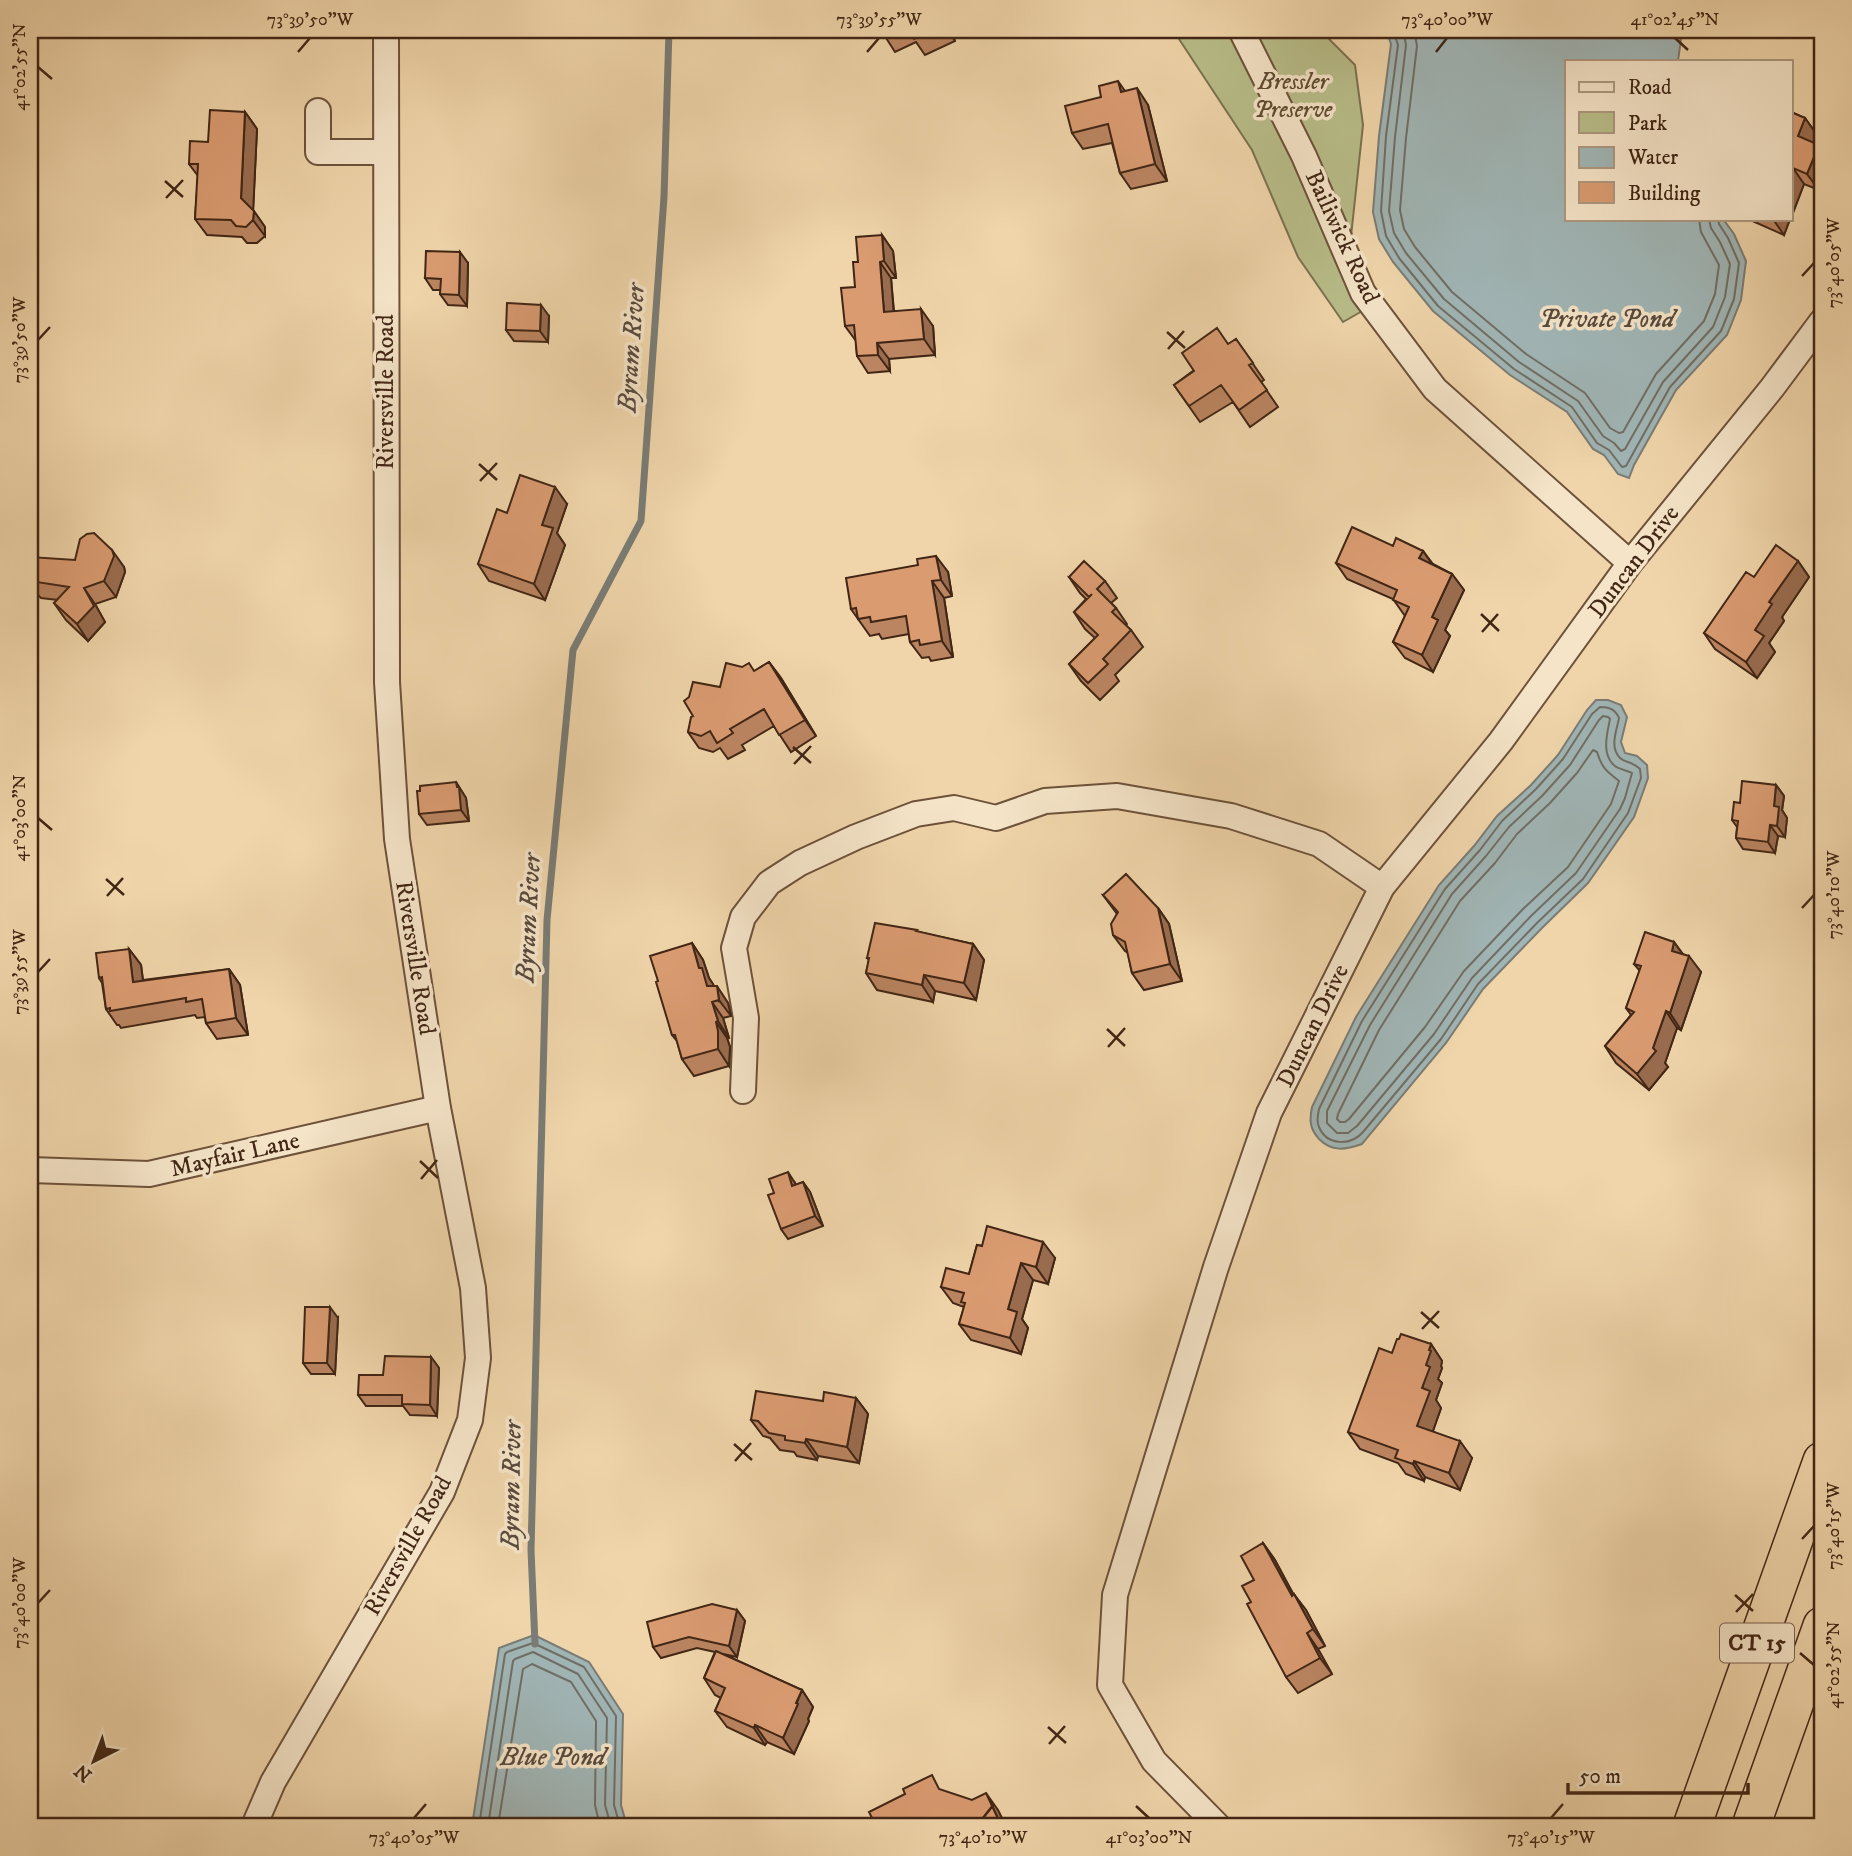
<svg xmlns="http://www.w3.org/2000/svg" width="1852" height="1856" viewBox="0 0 1852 1856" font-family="'IM FELL DW Pica',serif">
<rect width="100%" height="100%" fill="#f0d5aa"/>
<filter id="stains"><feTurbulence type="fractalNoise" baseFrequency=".00286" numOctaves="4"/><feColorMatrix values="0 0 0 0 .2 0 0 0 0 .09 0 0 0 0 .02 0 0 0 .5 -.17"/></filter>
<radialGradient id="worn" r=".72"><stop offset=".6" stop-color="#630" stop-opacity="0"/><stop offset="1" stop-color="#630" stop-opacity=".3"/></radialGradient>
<!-- green -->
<path fill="#b8bd89" stroke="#7c724f" stroke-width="2" d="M1276 30H1320L1355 65 1363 125 1349 255 1378 302 1343 322 1298 257 1252 150 1177 36 1270 32Z"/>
<!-- water -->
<path fill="#a0b5b5" stroke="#7a7c75" stroke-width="2" d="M1386 30H1681V39L1678 61H1567V219H1723L1734 234 1746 261 1741 300 1727 335 1676 390 1634 465 1629 478 1618 474 1604 455 1593 449 1567 412 1510 375 1433 311 1393 262 1379 239 1373 212 1379 136 1391 44Z
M1596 700H1608L1621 705 1627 717 1621 742 1625 753 1637 756 1647 765 1648 778 1634 817 1588 883 1542 928 1483 989 1446 1043 1362 1144C1345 1150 1332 1152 1319 1139 1315 1134 1312 1131 1311 1124 1310 1119 1311 1112 1312 1107L1356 1017 1439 885 1474 846 1497 816 1531 785 1558 755 1587 710Z
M534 1635 589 1662 623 1714 621 1805 627 1826H472L499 1648Z"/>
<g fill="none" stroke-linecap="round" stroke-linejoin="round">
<!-- shore -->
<path stroke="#706e65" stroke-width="2" d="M1393 30 1398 45 1386 136 1381 211 1386 236 1399 258 1438 306 1514 369 1572 407 1597 443 1609 450 1622 467 1626 466 1670 387 1721 331 1734 299 1739 263 1728 238 1719 224 1718 219
M1403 30 1406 45 1395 137 1389 211 1394 233 1406 253 1444 299 1519 362 1578 401 1603 436 1614 443 1621 451 1625 449 1663 382 1713 327 1725 297 1730 264 1720 242 1711 228 1709 219
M1414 30 1417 46 1406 138 1400 210 1404 229 1415 247 1452 292 1526 354 1585 393 1610 428 1619 433 1623 432 1656 374 1704 321 1715 294 1719 265 1701 232 1699 219
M1600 707C1609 707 1615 709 1619 718 1617 730 1609 747 1620 758 1625 763 1632 761 1640 769L1641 778 1628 813 1583 879 1537 923 1478 984 1441 1039 1363 1132C1351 1146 1327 1146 1319 1127 1316 1121 1318 1115 1319 1109L1362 1021 1445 889 1480 850 1502 821 1536 789 1563 759 1592 714Z
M1603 716 1608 717 1610 719C1607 734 1601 755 1615 766 1620 770 1627 770 1632 773L1625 798 1620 809 1576 873 1531 916 1472 978 1434 1034 1357 1126 1348 1133H1337L1327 1123V1111L1370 1025 1452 894 1486 856 1509 827 1542 796 1570 765 1599 720Z
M1593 750 1597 752C1602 768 1606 771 1619 781L1611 804 1568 867 1523 909 1464 971 1425 1027 1349 1119 1345 1122H1340L1337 1119 1338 1114 1379 1030 1460 901 1495 863 1517 834 1550 803 1577 773Z
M479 1826 505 1654 507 1652 533 1643 584 1667 616 1716 614 1805 620 1826
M488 1826 513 1661 515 1659 533 1652 578 1674 607 1718 605 1805 611 1826
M498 1826 523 1669 532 1664 571 1682 596 1721 595 1805 600 1826"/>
<!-- stream -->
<path stroke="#7a7c75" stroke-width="7" d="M535 1644 531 1550 547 920 573 650 641 521 664 197 669 30"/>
<defs>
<path id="minor" d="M1241 30 1304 156 1363 293 1435 389 1630 563
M318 111V152H386
M743 1091 746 1018 734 948 743 917 769 883 800 863 856 837 916 814 954 808 996 818 1045 801 1117 796 1231 816 1319 844 1382 887
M30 1170 149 1174 438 1108
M254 1826 273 1782 442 1492 470 1420 478 1358 473 1288 438 1108 397 839 387 682 386 30
M1218 1826 1154 1761 1110 1685 1115 1595 1216 1267 1269 1113 1382 887 1501 741 1630 563 1772 388 1822 321"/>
<path id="highway" d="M1692 1826 1822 1461
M1751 1826 1822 1626"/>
</defs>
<!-- minor casing -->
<use href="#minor" stroke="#6d523a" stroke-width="28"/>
<!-- highway casing -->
<use href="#highway" stroke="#412615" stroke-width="40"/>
<!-- minor -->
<use href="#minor" stroke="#f5e4c8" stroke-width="24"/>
<!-- highway -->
<use href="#highway" stroke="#f0d5aa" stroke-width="37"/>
</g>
<!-- wall -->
<path fill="#bb8561" stroke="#412615" stroke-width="2" d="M881 30H950L955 41 925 55 916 42 895 52Z
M1125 91 1148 105 1167 181 1131 189 1120 173 1112 143 1083 149 1072 133Z
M245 112 257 129 253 210 265 227V236L257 243H247L242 237 207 235 195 219 198 176 189 164 208 142Z
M1791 112 1805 118 1817 135 1814 143 1819 145 1822 149V183L1819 190 1804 184 1791 218Z
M1748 219H1790L1784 235Z
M882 235 893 251 896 278H891L894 311 933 326 935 355 889 359 890 371 868 373 857 356 856 341 845 326 855 287 858 262Z
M468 263 467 306 448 305 440 294 441 290H433L425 278Z
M549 316 548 342 514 341 506 330Z
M1236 339 1264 380 1261 382 1278 407 1250 427 1233 402 1200 422 1174 385Z
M567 504 557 533 565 545 545 600 489 581 478 564 507 513Z
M1393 546 1423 551 1433 564 1452 574 1464 590 1445 630 1450 636 1433 672 1405 658 1393 642 1405 616 1393 599 1347 579 1336 563Z
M30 557 124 567 125 572 116 597 95 604 105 622 88 641 66 620 54 603 58 600 41 598 35 592 30 584Z
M1798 561 1809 577 1782 617 1784 621 1769 643 1775 652 1757 678 1715 649 1704 633Z
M948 572 952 596 944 598 953 657 931 661 929 657 922 658 910 642 909 634 882 639 879 634 870 636 851 609Z
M1069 577 1105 581 1117 598 1111 603 1116 608 1127 624 1126 626 1131 630 1143 647 1115 675 1119 681 1100 700 1081 681 1069 664 1095 638 1085 629 1074 612 1086 599 1080 593Z
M769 662 781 678 816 736 791 752 774 726 742 745 745 750 728 759 720 748 713 752 699 748 688 732 693 716 720 687 755 671Z
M456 782 466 798 469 821 427 825 419 814Z
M1776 785 1784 796 1782 810 1787 818 1785 837 1778 836 1775 853 1743 849 1736 838 1737 827 1732 820 1740 803Z
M1103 895 1158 908 1169 924 1182 981 1144 990 1132 973 1128 953 1125 951 1113 935 1117 914Z
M918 932 973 944 984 960 976 1000 935 991 933 1002 877 990 866 973 869 960 867 958Z
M1674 942 1683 954 1701 972 1681 1030 1677 1028 1665 1063 1668 1067 1649 1090 1616 1063 1605 1046 1631 1015 1626 1008 1640 971 1634 964Z
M692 943 703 960 709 978 714 986 728 1003 731 1016 723 1018 729 1038H727L730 1047 729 1066 694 1076 682 1059 677 1041 672 1035 658 981Z
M129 949 141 965 143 980 229 969 240 985 248 1035 217 1039 206 1023 205 1017 197 1018 195 1015 121 1028 119 1025H117L106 1009 102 983 99 978Z
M803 1182 810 1192 823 1226 788 1239 781 1229 795 1183 796 1185Z
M977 1245 1055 1258 1048 1284 1033 1280 1022 1319 1028 1328 1021 1354 971 1340 959 1324 964 1307 953 1303 941 1287 969 1274Z
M338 1318 335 1374H311L303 1363Z
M1431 1344 1442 1361 1441 1366 1442 1368 1438 1379 1442 1383 1436 1400 1441 1408 1433 1431 1472 1458 1460 1490 1425 1477 1424 1481 1406 1474 1398 1463 1360 1449 1348 1432Z
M431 1357 439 1368 437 1416 410 1415 403 1406H366L358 1395 383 1375Z
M856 1398 868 1414 859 1463 818 1456 817 1460 797 1456 794 1452 780 1450 770 1438 763 1436 751 1420 823 1401Z
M1263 1543 1275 1560 1293 1594 1306 1610 1325 1646 1318 1649 1332 1674 1298 1693 1286 1677 1254 1580Z
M737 1610 745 1621 737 1657 723 1654 802 1690 813 1707 808 1719 809 1721 794 1754 767 1742 765 1745 727 1727 715 1711 721 1698 715 1695 704 1678 715 1652 697 1648 661 1658 653 1647Z"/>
<!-- shaded-wall -->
<path fill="#996c4f" stroke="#412615" stroke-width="2" d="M947 30H950L955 41Z
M1118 81 1130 98 1121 92Z
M1137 88 1148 105 1167 181 1155 164Z
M245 112 257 129 253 214 241 198Z
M1805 118 1817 135 1810 153 1798 136Z
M1819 145 1822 149V183L1819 190 1807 174Z
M1793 168 1804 184 1791 218V173Z
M254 211 265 227V236L253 220Z
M1773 219H1790L1784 235Z
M882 235 893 251 896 278 884 261Z
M460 252 468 263 467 306 459 295Z
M880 262 891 278 895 329 884 312Z
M541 305 549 316 548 342 540 331Z
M921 309 933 326 935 355 924 339Z
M877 343 889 359 890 371 878 355Z
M555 487 567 504 557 533 565 545 545 600 534 584 542 525Z
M112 550 124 567 125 572 116 597 104 581Z
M1423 551 1434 567 1419 558Z
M936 556 948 572 952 596 941 580Z
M1798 561 1809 577 1782 617 1784 621 1769 643 1775 652 1757 678 1746 662 1755 630 1769 602Z
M1452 574 1464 590 1445 630 1450 636 1433 672 1422 655 1432 617Z
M932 581 944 598 953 657 942 641Z
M84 588 95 604 105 622 88 641 77 624Z
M769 662 781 678 816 736 805 720Z
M456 782 466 798 469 821 461 810Z
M1776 785 1784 796 1782 810 1787 818 1785 837 1777 826 1774 806Z
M1770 825 1778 836 1775 853 1768 842Z
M1158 908 1169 924 1182 981 1170 964Z
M1674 942 1686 959 1672 951Z
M692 943 703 960 709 978 713 984 719 1002 707 986 699 968Z
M973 944 984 960 976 1000 964 983Z
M129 949 141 965 145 998 133 982Z
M1689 956 1701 972 1681 1030 1670 1013Z
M229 969 240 985 248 1035 236 1018Z
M924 975 935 991 933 1002 922 985Z
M717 986 728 1003 731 1016 719 1000Z
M712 1002 723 1018 729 1038 718 1021Z
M1666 1011 1677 1028 1665 1063 1668 1067 1649 1090 1637 1074 1653 1048Z
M716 1022 727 1038 730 1047 729 1066 718 1049Z
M788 1172 795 1183 800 1196 792 1186Z
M803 1182 810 1192 823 1226 815 1216Z
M1043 1242 1055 1258 1048 1284 1036 1267Z
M1021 1263 1033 1280 1022 1319 1028 1328 1021 1354 1010 1338 1008 1309Z
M330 1307 338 1318 335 1374 327 1363Z
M1431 1344 1442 1361 1441 1366 1442 1368 1438 1379 1442 1383 1436 1400 1441 1408 1429 1442 1417 1426 1426 1365Z
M431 1357 439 1368 437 1416 430 1405Z
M856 1398 868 1414 859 1463 847 1447Z
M806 1439 818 1456 817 1460 805 1443Z
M1460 1441 1472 1458 1460 1490 1449 1473Z
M1414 1461 1425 1477 1424 1481 1413 1464Z
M1263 1543 1275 1560 1303 1612 1292 1596Z
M1294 1594 1306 1610 1325 1646 1313 1629Z
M737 1610 745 1621 737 1657 729 1646Z
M1307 1633 1318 1649 1332 1674 1320 1658Z
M802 1690 813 1707 808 1719 809 1721 794 1754 783 1738Z
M755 1725 767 1742 765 1745 754 1728Z
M986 1793 998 1810 1006 1826H1003L1000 1823Z"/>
<!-- building -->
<path fill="#da9b71" stroke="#412615" stroke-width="2" d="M881 30H897L883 36Z
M910 30H933L914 39Z
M1118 81 1121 92 1137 88 1155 164 1120 173 1108 124 1072 133 1065 106 1101 97 1099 86Z
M210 110 245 112 241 198 254 211 253 220 246 227 236 226 231 220 195 219 198 164H189L190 141 208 142Z
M1791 112 1805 118 1798 136 1819 145 1807 174 1793 168 1791 173Z
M882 235 884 261 880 262 884 312 921 309 924 339 877 343 878 355 857 356 854 325 845 326 841 288 855 287 853 262H858L856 237Z
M426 251 460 252 459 295 440 294 441 279 425 278Z
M507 303 541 305 540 331 506 330Z
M1217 328 1228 344 1236 339 1253 363 1249 365 1267 390 1239 410 1221 385 1189 406 1174 385 1194 371 1182 353Z
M520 475 555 487 542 525 553 528 534 584 478 564 497 509 507 513Z
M1352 527 1393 546 1396 538 1423 551 1419 558 1452 574 1432 617 1438 620 1422 655 1393 642 1409 607 1393 600 1397 590 1336 563Z
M94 533 112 550 114 556 104 581 84 588 94 606 77 624 54 603 69 587 30 581V557L75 560 80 539 87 534Z
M1776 545 1798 561 1769 602 1772 604 1755 630 1764 636 1746 662 1704 633 1746 572 1754 577Z
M936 556 941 580 932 581 942 641 920 645 919 640 910 642 906 616 871 622 870 617 858 619 856 608 851 609 846 578 918 565 917 559Z
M1084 561 1105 581 1097 589 1116 608 1112 612 1131 630 1103 659 1108 664 1088 683 1069 664 1098 635 1074 612 1092 594 1089 597 1069 577Z
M769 662 805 720 779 735 764 709 730 729 733 733 717 743 710 731 701 736 688 732 691 717 693 716 684 701 689 697 693 682 720 687 726 663 742 667 749 663 754 671Z
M1742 781 1776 785 1774 806 1779 807 1777 826 1770 825 1768 842 1736 838 1738 821 1732 820 1734 802 1740 803Z
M456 782 457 787H459L461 810 419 814 417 791H420V786Z
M1126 874 1158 908 1170 964 1132 973 1125 942 1113 935 1111 924 1118 912 1103 895Z
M875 923 917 930 916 931 973 944 964 983 924 975 922 985 866 973 869 958H867Z
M1645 932 1674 942 1672 951 1689 956 1670 1013 1666 1011 1653 1048 1656 1051 1637 1074 1605 1046 1634 1012 1626 1008 1641 966 1634 964Z
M692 943 699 968H702L707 986H717L719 1000 712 1002 718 1021 716 1022 718 1031V1049L682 1059 675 1035H672L656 982 658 981 650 956Z
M129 949 133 982 229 969 236 1018 206 1023 202 999 186 1002V998L110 1011V1008L106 1009 102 977 99 978 96 953Z
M788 1172 792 1186 803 1182 815 1216 781 1229 768 1195 774 1193 769 1179Z
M987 1226 1043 1242 1036 1267 1021 1263 1008 1309 1017 1312 1010 1338 959 1324 965 1303 961 1302 964 1293 941 1287 946 1268 969 1274 977 1245 982 1246Z
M305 1307H330L327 1363H303Z
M1401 1334 1431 1344 1429 1350 1431 1351 1426 1365 1430 1367 1422 1388 1430 1391 1417 1426 1460 1441 1449 1473 1414 1461 1413 1464 1395 1458 1398 1450 1348 1432 1379 1348 1392 1353 1397 1339H1399Z
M385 1356 431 1357 430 1405 402 1404V1395H358L359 1375H383Z
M756 1391 823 1401 824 1392 856 1398 847 1447 806 1439 805 1443 785 1440V1436L769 1433 758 1421 751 1420Z
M1263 1543 1292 1596 1294 1594 1313 1629 1307 1633 1320 1658 1286 1677 1247 1604 1251 1602 1242 1586 1254 1580 1241 1556Z
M712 1604 737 1610 729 1646 689 1637 653 1647 647 1622Z
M716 1651 802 1690 796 1703 798 1704 783 1738 755 1725 754 1728 715 1711 725 1688 704 1678Z
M932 1775 939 1789 972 1800 986 1793 1000 1823 996 1825V1826H876L869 1812 905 1794 903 1789Z"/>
<!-- ticks -->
<path fill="none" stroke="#412615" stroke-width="2.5" d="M1675 38 1688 50M298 52 310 38M867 52 879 38M1436 52 1447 38M38 67 52 79M165 181 183 197M166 198 183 180M1802 276 1814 263M1167 332 1185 348M38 340 50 327M1168 349 1184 331M479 464 497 480M480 481 497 463M1481 614 1499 631M1482 632 1498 614M793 747 811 763M794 764 811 746M38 818 52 830M106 879 124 895M107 896 123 878M1802 908 1814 895M38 972 50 959M1107 1029 1125 1046M1108 1047 1125 1028M420 1161 438 1178M421 1179 437 1160M1421 1312 1439 1328M1422 1329 1439 1311M734 1444 752 1460M735 1461 751 1443M1802 1539 1814 1526M1735 1595 1753 1611M38 1603 50 1590M1736 1612 1753 1594M1800 1653 1814 1665M1048 1727 1066 1743M1049 1744 1065 1726M1136 1806 1149 1818M414 1818 426 1804M983 1818 994 1804M1551 1818 1563 1804"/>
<g text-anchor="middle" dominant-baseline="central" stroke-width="7" stroke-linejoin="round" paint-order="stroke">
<!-- shield labels -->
<rect fill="#f5e4c8" stroke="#775f4b" stroke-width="2" x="1720" y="1623.5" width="74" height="39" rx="5"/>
<g font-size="23" font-weight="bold" fill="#412615">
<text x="1757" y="1643">CT 15</text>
</g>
<!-- park labels -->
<g font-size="24" font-style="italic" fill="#5f4c32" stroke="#f5e4c8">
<text x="1293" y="82">Bressler<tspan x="1293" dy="28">Preserve</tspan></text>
</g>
<!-- street labels -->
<g font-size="24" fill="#412615" stroke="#f5e4c8">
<text transform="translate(1342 237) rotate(65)">Bailiwick Road</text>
<text transform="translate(386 392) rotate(-90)">Riversville Road</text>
<text transform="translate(1634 562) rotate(-53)">Duncan Drive</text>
<text transform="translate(415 958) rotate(81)">Riversville Road</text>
<text transform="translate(1313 1026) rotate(-64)">Duncan Drive</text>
<text transform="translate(235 1155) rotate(-13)">Mayfair Lane</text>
<text transform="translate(408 1546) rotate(-61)">Riversville Road</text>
</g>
<!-- water labels -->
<g font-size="26" font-style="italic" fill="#594a3d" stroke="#f5e4c8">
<text x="1607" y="319">Private Pond</text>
<text transform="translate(632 348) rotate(-86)">Byram River</text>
<text transform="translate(529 918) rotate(-87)">Byram River</text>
<text transform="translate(512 1485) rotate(-89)">Byram River</text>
<text x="553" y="1757">Blue Pond</text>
</g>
</g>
<!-- margin -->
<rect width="1852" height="1856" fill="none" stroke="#f0d5aa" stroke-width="77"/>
<!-- legend -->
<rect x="1565" y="60" width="228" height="161" fill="#f5e4c8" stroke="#ad9880" stroke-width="2"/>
<rect x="1579" y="82" width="35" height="10" fill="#f5e4c8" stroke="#ad9880" stroke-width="2"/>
<text x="1628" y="94" font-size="21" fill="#412615">Road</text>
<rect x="1579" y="112" width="35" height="21" fill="#b8bd89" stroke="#ad9880" stroke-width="2"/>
<text x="1628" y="130" font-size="21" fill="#412615">Park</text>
<rect x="1579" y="147" width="35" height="21" fill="#a0b5b5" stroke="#ad9880" stroke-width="2"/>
<text x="1628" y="164" font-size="21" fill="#412615">Water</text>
<rect x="1579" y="182" width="35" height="21" fill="#da9b71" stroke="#ad9880" stroke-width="2"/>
<text x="1628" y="200" font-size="21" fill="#412615">Building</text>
<!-- north arrow -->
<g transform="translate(94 1761) rotate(222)" stroke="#f5e4c8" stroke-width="5" paint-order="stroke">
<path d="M0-5L12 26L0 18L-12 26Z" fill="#412615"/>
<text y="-10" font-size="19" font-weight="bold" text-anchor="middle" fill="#412615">N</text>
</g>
<!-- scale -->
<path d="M1568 1783v10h180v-10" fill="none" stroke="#412615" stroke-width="3.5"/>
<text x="1579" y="1783" font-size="21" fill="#412615" stroke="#f5e4c8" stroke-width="5" paint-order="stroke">50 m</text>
<rect x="38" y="38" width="1776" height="1780" fill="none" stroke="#412615" stroke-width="2.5"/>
<g font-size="18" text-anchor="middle" fill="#412615">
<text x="310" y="25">73°39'50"W</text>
<text x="879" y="25">73°39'55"W</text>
<text x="1447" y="25">73°40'00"W</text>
<text x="1675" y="25">41°02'45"N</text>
<text transform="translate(19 67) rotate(-90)" y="6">41°02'55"N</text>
<text transform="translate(1833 263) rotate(-90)" y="6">73°40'05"W</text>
<text transform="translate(19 340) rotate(-90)" y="6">73°39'50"W</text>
<text transform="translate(19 818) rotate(-90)" y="6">41°03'00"N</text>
<text transform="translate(1833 895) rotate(-90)" y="6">73°40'10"W</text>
<text transform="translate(19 972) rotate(-90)" y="6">73°39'55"W</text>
<text transform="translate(1833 1526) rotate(-90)" y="6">73°40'15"W</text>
<text transform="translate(19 1603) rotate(-90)" y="6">73°40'00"W</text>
<text transform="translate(1833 1665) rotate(-90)" y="6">41°02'55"N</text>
<text x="414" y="1843">73°40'05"W</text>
<text x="983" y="1843">73°40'10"W</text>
<text x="1149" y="1843">41°03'00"N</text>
<text x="1551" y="1843">73°40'15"W</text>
</g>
<rect width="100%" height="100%" filter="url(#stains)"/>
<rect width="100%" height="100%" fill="url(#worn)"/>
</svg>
